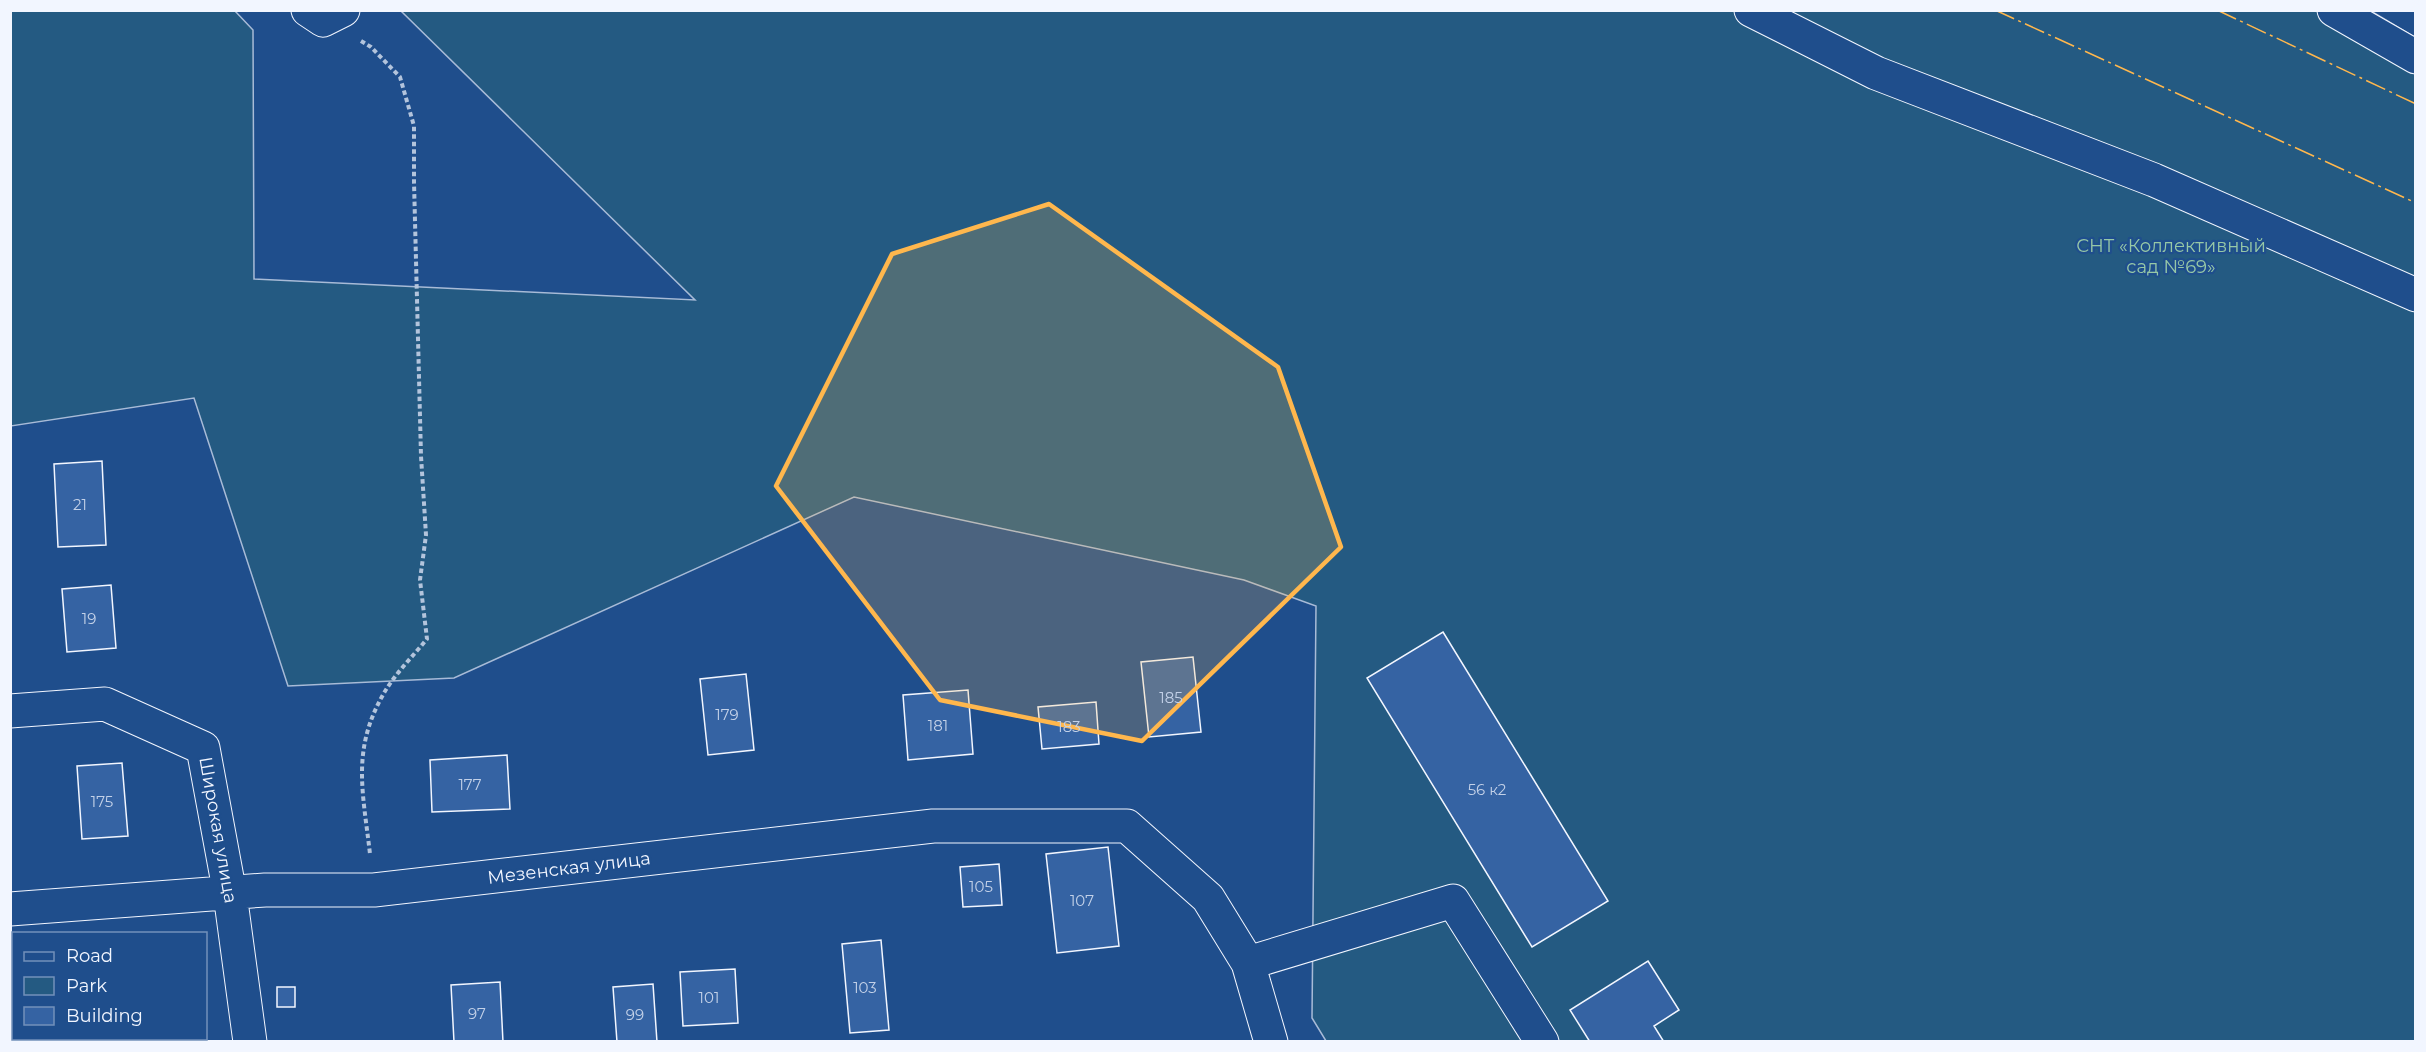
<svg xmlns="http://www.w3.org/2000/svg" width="2426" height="1052" viewBox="0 0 2426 1052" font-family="Montserrat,sans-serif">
<rect width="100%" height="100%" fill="#1f4e8c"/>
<!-- green -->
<path fill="#245a82" stroke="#a8bbd7" stroke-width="1.5" d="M11 11H235L253 30 254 279 695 300 401 11H2371L2416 38 2415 1041H1326L1312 1018 1316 606 1244 580 854 497 454 678 288 686 194 398 11 426Z"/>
<!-- building -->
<path fill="#3563a3" stroke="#f2f6ff" stroke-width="1.5" d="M102 461 106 545 58 547 54 464Z
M111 585 116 648 67 652 62 589Z
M1443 632 1608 901 1532 947 1367 678Z
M1193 657 1201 732 1149 737 1141 662Z
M746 674 754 750 708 755 700 679Z
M968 690 973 754 908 760 903 695Z
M1096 702 1099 744 1042 749 1038 707Z
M507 755 510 809 432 812 430 760Z
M122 763 128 836 82 839 77 766Z
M1108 847 1119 946 1057 953 1046 854Z
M999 864 1002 905 963 907 960 867Z
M881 940 889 1030 850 1033 842 944Z
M1648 961 1679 1010 1654 1026 1664 1042H1590L1570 1010Z
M735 969 738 1023 683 1026 680 972Z
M500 982 503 1042H454L451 985Z
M653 984 657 1042H617L613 987Z
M277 987H295V1007H277Z
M124 1038H139V1042H91Z"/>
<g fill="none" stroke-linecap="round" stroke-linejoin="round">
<defs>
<path id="minor" d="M308 10 323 20 343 10
M1751 10 1876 73 2154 180 2416 295
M2334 10 2416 57
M10 711 105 704 203 748 230 894 250 1042
M10 909 265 890H374L933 826H1127L1208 898 1248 963 1271 1042
M1248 963 1453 901 1542 1042"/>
</defs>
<!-- minor casing -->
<use href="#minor" stroke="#f2f6ff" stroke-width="35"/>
<!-- path -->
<path stroke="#b3c4dc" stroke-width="4" stroke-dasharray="4.5 3" stroke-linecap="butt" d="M361 41 371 47 400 77 414 126V182L421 456 426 535 420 580 427 639C413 656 395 674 384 693 351 750 363 792 370 854"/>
<!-- minor -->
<use href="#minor" stroke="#1f4e8c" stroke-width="33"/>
<!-- power -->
<path stroke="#ffb74d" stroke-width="1.5" stroke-dasharray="21 4.5 3 4.5" stroke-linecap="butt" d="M1995 10 2416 203
M2217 10 2416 104"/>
</g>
<!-- marked area -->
<path fill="#ffb74d" fill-opacity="0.2" stroke="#ffb74d" stroke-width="4.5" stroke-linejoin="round" d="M1049 204 1278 367 1341 547 1142 741 940 700 776 486 892 254Z"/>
<g text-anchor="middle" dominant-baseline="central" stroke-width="4.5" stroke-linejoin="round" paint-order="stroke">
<!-- number labels -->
<g font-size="15" fill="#c3d1e8">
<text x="80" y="504">21</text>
<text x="89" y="618">19</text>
<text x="1171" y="697">185</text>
<text x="727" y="714">179</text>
<text x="938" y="725">181</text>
<text x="1069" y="726">183</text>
<text x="470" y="784">177</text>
<text x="1487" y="789">56 к2</text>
<text x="102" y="801">175</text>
<text x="981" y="886">105</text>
<text x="1082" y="900">107</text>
<text x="865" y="987">103</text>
<text x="709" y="997">101</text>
<text x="477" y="1013">97</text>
<text x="635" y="1014">99</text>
</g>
<!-- park labels -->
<g font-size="18" fill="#97c8a6" stroke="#1f4e8c">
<text x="2171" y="246">СНТ «Коллективный<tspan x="2171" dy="21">сад №69»</tspan></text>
</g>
<!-- street labels -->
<g font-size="18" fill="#f2f6ff" stroke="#1f4e8c">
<text transform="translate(218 830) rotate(80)">Широкая улица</text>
<text transform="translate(569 868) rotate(-7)">Мезенская улица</text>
</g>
</g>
<!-- border -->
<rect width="2426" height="1052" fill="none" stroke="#f2f6ff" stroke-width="24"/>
<!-- legend -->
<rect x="12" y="932" width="195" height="108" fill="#1f4e8c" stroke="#7391ba" stroke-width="1.5"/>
<rect x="24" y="952" width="30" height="9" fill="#1f4e8c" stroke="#7391ba" stroke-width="1.5"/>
<text x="66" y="962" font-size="18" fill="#f2f6ff">Road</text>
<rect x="24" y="977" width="30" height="18" fill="#245a82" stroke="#7391ba" stroke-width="1.5"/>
<text x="66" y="992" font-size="18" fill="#f2f6ff">Park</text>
<rect x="24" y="1007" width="30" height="18" fill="#3563a3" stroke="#7391ba" stroke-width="1.5"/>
<text x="66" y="1022" font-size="18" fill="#f2f6ff">Building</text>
</svg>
